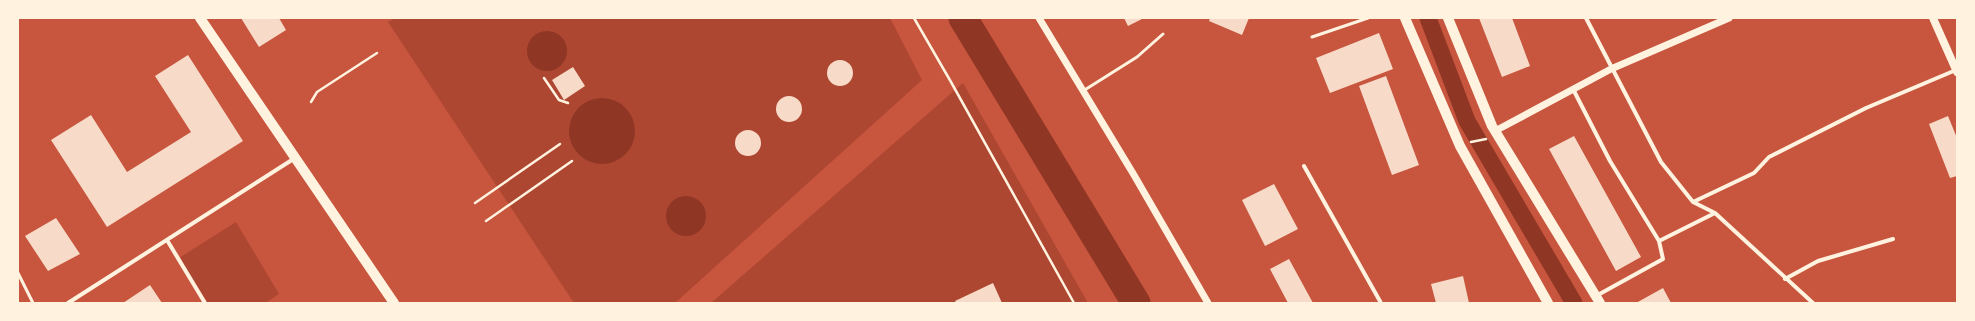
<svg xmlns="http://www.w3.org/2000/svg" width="1975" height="321" viewBox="0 0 1975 321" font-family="Lato,sans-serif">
<rect width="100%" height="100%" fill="#c8553d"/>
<!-- green -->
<path fill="#ae4732" d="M395 18H890L922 80 675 303H574L388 22Z
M963 83 1088 303H711Z
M236 222 279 294 265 303H208L179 258Z"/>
<!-- water -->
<path fill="#8f3625" d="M527 51a20 20 0 1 1 40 0a20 20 0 1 1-40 0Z
M569 131a33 33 0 1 1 66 0a33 33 0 1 1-66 0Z
M666 216a20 20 0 1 1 40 0a20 20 0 1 1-40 0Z"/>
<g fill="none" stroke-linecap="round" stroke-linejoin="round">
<!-- canal -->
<path stroke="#8f3625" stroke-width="17" d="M1428 18 1467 121 1574 303"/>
<!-- river -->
<path stroke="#8f3625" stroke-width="29" d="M963 18 1136 303"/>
</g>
<!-- building -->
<path fill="#f7dbc8" d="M241 18H279L286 30 259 47Z
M1124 18H1144L1128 26Z
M1210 18H1249L1242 35 1209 21Z
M1479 18H1512L1530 66 1502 77Z
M1379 33 1393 69 1330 93 1316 58Z
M188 55 243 141 107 227 51 140 91 115 127 172 191 132 155 76Z
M827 73a13 13 0 1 1 26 0a13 13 0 1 1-26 0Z
M573 67 585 86 564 100 552 80Z
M1386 76 1419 165 1392 175 1359 86Z
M776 109a13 13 0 1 1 26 0a13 13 0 1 1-26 0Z
M1948 116 1957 138V176L1950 178 1929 124Z
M735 143a13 13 0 1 1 26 0a13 13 0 1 1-26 0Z
M1574 136 1641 257 1616 271 1549 149Z
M1274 184 1298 229 1265 246 1242 200Z
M56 218 80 254 48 271 25 236Z
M1289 259 1313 303H1288L1270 269Z
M1463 276 1469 303H1436L1431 284Z
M993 283 1002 303H956L955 301Z
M150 285 162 303H123Z
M1663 288 1671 303H1636Z"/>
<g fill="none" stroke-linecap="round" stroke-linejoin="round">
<!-- path -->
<path stroke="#fff3e0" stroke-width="2.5" d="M914 18 951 82 1074 303
M544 78 559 100 568 103
M311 102 317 92 377 53
M1471 142 1486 139
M475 203 560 144
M486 221 572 161"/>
<!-- service -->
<path stroke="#fff3e0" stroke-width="3" d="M1312 37 1368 18
M1083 91 1137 57 1163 34
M18 273 33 303"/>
<!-- minor -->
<path stroke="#fff3e0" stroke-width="4" d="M1586 18 1661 162 1693 202 1715 213 1813 303
M1573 89 1610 161 1659 241 1663 259 1596 296
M1304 166 1381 303
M1693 202 1754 173 1769 157 1866 108 1956 70
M167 240 205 303
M1659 241 1715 213
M1785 279 1818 261 1893 239
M68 303 295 158"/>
<!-- tertiary -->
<path stroke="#fff3e0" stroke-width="7" d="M1039 18 1134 175 1208 303
M1495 131 1611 69 1729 18"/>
<!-- secondary -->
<path stroke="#fff3e0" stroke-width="8" d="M1933 18 1957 72"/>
<!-- primary -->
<path stroke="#fff3e0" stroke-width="10" d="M200 18 394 303
M1405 18 1460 146 1548 303
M1448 18 1492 126 1600 303"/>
</g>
<!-- border -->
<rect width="1975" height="321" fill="none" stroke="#fff3e0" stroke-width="38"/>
</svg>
